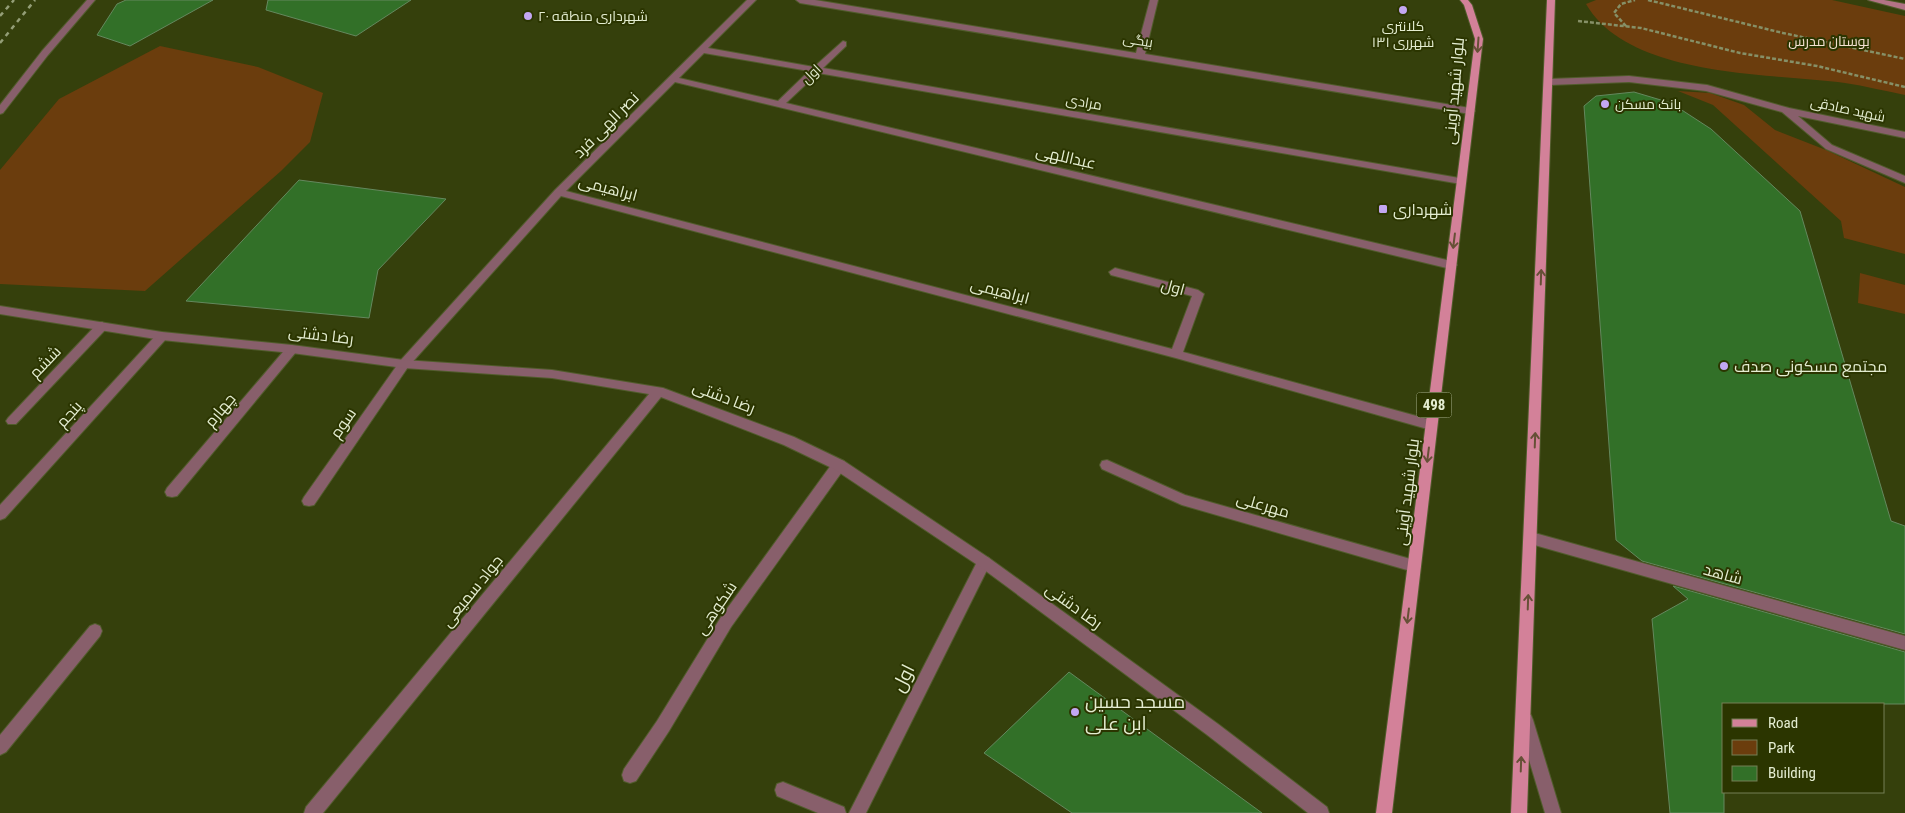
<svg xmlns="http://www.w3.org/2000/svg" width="1905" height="813" viewBox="0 0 1905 813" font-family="'Roboto Condensed',Cairo,sans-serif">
<rect width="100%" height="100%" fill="#35400c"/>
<!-- green -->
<path fill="#6b3d0d" d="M1596 0H1832L1905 16V95C1885 91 1865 86 1845 83 1770 73 1629 78 1586 4Z
M160 46 258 67 323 93 310 142 281 171 145 291 0 284V170L59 99Z
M1678 91 1710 93 1744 105 1775 130 1826 150 1905 187V254L1844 238 1841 221 1713 105Z
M1860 273 1905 285V314L1858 303Z"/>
<!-- building -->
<path fill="#327028" stroke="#64885e" d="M126 0H213L130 46 97 35 117 4Z
M268 0H411L356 36 266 10Z
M1634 92 1671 103 1711 129 1800 211 1891 521 1905 526V634L1642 561 1616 540 1584 106 1596 96Z
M299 180 446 199 378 270 369 318 186 301Z
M1673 586 1905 652V704H1724V813H1670L1652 619 1688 599Z
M1069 672 1262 813H1072L984 753Z"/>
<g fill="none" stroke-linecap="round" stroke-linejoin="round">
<defs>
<path id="minor" d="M87 0H95L48 55 3 113 0 114V105L42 51Z
M747 0H756L708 48 814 67 843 41 846 42V46L823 68 1465 179V183L1461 184 818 73 786 103 1451 261 1457 265 1451 269 675 82 566 191 1172 349 1192 296 1111 275 1109 272 1115 268 1198 290 1204 294 1183 352 1431 420 1435 422 1437 425 1435 428 1431 430 1176 358 561 196 408 367 314 505 309 506 304 505 302 501 304 497 400 361 555 190ZM704 53 809 71 778 101 679 78Z
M796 0H815L1136 53 1150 0H1158L1145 54 1470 108 1475 111 1470 114 800 3Z
M1629 76 1707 85 1789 108 1905 132V138L1798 116 1832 145 1905 176V183L1826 149 1782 112 1706 91 1629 82 1549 85 1544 82 1549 79Z
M102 322 108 326 106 329 16 424H8L6 421 8 418 98 323Z
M162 332 168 336 166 339 5 518 0 520V505L158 333Z
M292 345 298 349 296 352 177 496 172 497 167 496 165 492 167 488 288 346Z
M839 460 844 461 846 465 844 469 731 627 669 731 636 781 630 783 624 781 622 775 624 769 657 721 721 617 834 461Z
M1107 460 1185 495 1414 560 1419 562 1421 566 1419 570 1414 572 1182 505 1102 469 1100 465 1102 461Z
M1531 532 1905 636V650L1531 544 1526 542 1524 538 1526 534Z
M984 556 989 558 991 562 866 813H849L979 558Z
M95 624 100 626 102 631 100 636 6 752 0 755V735L90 626Z
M783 782 844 807 846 813H818L777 796 775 790 777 784Z"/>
<path id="tertiary" d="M0 306 162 332 292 345 404 360 552 370 663 388 794 437 844 461 989 558 1218 724 1327 807 1329 813H1308L1206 734 979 566 834 469 784 445 661 397 323 813H304L306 807 649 394 552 378 404 368 292 353 162 340 0 314Z
M1525 713 1531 715 1533 720 1561 813H1545L1517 720 1519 715Z"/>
<path id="secondary" d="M1868 0H1884L1905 4V10Z"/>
<path id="primary" d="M1460 0H1468L1472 5 1483 39 1392 813H1376L1475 39 1464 5Z
M1547 0H1555L1527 813H1511Z"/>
</defs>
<!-- minor casing -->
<use href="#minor" stroke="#515c2c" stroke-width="2"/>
<!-- tertiary casing -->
<use href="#tertiary" stroke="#515c2c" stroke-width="2"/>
<!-- secondary casing -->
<use href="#secondary" stroke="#515c2c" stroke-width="2"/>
<!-- primary casing -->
<use href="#primary" stroke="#515c2c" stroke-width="2"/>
<!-- path -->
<path stroke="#869067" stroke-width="2.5" stroke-dasharray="4 2" stroke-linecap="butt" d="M1648 0 1783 33 1905 59
M1578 21 1641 28 1740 53 1817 66 1905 87
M1626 26 1614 13 1621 4 1635 0"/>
<!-- minor -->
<use href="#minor" fill="#885f6b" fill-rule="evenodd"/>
<!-- tertiary -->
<use href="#tertiary" fill="#885f6b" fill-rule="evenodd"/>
<!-- secondary -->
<use href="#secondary" fill="#b37385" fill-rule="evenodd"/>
<!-- primary -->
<use href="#primary" fill="#d38199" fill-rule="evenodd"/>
<!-- rail -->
<path stroke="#949e77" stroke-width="2.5" stroke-dasharray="4.5 4.5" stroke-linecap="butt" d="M0 16 14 0
M0 43 35 0"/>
</g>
<!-- one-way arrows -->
<defs><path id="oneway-shaft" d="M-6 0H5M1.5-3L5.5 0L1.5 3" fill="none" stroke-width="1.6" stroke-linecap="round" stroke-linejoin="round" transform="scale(1.25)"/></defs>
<g stroke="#665036">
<use href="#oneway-shaft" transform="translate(1478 45) rotate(94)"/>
<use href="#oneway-shaft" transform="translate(1454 241) rotate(97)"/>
<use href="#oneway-shaft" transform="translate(1541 277) rotate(-88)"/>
<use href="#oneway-shaft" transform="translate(1535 440) rotate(-88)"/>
<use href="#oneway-shaft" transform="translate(1428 455) rotate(97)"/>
<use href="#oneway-shaft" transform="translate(1528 602) rotate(-88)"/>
<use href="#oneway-shaft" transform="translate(1408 616) rotate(97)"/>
<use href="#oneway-shaft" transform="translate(1521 764) rotate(-88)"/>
</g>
<!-- markers -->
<g fill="#c3a7f2" stroke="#2b3500" stroke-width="2">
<circle cx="1403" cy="10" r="5"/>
<circle cx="528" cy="16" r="5"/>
<circle cx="1605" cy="104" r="5"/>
<rect x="1378" y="204" width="10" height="10" rx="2.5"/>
<circle cx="1724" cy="366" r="5"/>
<circle cx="1075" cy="712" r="5"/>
</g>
<g text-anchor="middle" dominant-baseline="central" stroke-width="4" stroke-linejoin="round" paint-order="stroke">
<!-- far-poi labels -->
<g font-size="14" fill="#e4edd1" stroke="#2b3500" text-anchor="start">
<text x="538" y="16">شهرداری منطقه ۲۰</text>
<text x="1403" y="26" text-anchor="middle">کلانتری<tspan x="1403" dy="16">۱۳۱ شهرری</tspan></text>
<text x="1615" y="104">بانک مسکن</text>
</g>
<!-- far-street labels -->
<g font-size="14" fill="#e4edd1" stroke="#2b3500">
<text transform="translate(1138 40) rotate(9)">بیگی</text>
<text transform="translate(811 74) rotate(-44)">اول</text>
<text transform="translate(1084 102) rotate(10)">مرادی</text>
<text transform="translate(1848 109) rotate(12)">شهید صادقی</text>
</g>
<!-- far-park labels -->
<g font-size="14" fill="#f4e0d0" stroke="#2b3500">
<text x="1829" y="41">بوستان مدرس</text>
</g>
<!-- shield labels -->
<rect fill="#2b3500" stroke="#acb692" stroke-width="1" x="1416.5" y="392.5" width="35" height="25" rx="4"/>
<g font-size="15" font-weight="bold" fill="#e4edd1">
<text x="1434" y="405">498</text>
</g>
<!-- street labels -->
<g font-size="16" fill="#e4edd1" stroke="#2b3500">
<text transform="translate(1454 91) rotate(-85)">بلوار شهید آوینی</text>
<text transform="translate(606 125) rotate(-45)">نصر الهی فرد</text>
<text transform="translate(1066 157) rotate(13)">عبداللهی</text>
<text transform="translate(608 188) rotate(15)">ابراهیمی</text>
<text transform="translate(1173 287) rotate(15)">اول</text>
<text transform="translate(1000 291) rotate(15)">ابراهیمی</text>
<text transform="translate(321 335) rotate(7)">رضا دشتی</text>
<text transform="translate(45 362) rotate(-46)">ششم</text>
<text transform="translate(724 397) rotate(21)">رضا دشتی</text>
<text transform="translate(220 410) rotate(-50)">چهارم</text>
<text transform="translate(69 414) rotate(-48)">پنجم</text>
<text transform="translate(343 423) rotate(-55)">سوم</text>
<text transform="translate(1407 492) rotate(-83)">بلوار شهید آوینی</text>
<text transform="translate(1263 505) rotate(16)">مهرعلی</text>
<text transform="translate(1723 574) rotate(16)">شاهد</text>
<text transform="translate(472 591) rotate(-51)">جواد سمیعی</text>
<text transform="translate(1074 606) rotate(36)">رضا دشتی</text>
<text transform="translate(716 608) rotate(-56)">شکوهی</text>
</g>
<!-- poi labels -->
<g font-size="16" fill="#e4edd1" stroke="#2b3500" text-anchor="start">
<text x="1393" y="209">شهرداری</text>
<text x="1734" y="366">مجتمع مسکونی صدف</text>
</g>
<!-- near-street labels -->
<g font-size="19" fill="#e4edd1" stroke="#2b3500">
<text transform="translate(903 678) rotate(-63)">اول</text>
</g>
<!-- near-poi labels -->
<g font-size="19" fill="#e4edd1" stroke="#2b3500" text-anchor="start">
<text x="1085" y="701">مسجد حسین<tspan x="1085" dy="22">ابن علی</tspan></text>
</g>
</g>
<!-- legend -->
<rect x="1722" y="703" width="162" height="90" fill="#2b3500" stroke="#757f54"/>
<rect x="1732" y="719" width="25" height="8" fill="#d38199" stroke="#757f54"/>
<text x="1768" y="728" font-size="15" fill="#e4edd1">Road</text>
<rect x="1732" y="740" width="25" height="15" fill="#6b3d0d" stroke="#757f54"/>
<text x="1768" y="753" font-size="15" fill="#e4edd1">Park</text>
<rect x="1732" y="766" width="25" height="15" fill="#327028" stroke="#757f54"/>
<text x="1768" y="778" font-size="15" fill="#e4edd1">Building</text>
</svg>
